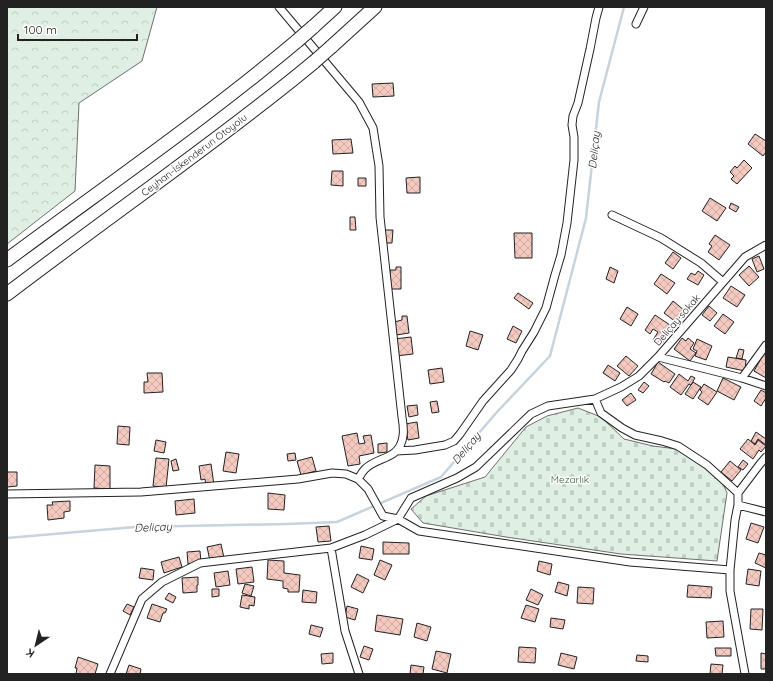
<svg xmlns="http://www.w3.org/2000/svg" width="773" height="681" viewBox="0 0 773 681" font-family="Quicksand,sans-serif">
<defs>
<pattern id="forest-crowns" width="20" height="18" patternUnits="userSpaceOnUse"><rect width="20" height="18" fill="#e0efe3"/><path d="M2 6a3 3 0 1 1 6 0M12 15a3 3 0 1 1 6 0" fill="none" stroke="#c0cdc2"/></pattern>
<pattern id="cemetery-stones" width="16" height="16" patternUnits="userSpaceOnUse"><rect width="16" height="16" fill="#e0efe3"/><path d="M2 7V4a2 2 0 0 1 4 0v3zM10 15v-3a2 2 0 0 1 4 0v3z" fill="#c0cdc2"/></pattern>
<pattern id="building-cross-hatch" width="8" height="8" patternUnits="userSpaceOnUse"><rect width="8" height="8" fill="#f3c9c0"/><path d="M0 0l8 8M0 8l8-8" fill="none" stroke="#d0aca5"/></pattern>
</defs>
<rect width="100%" height="100%" fill="#fff"/>
<!-- forest -->
<path fill="url(#forest-crowns)" stroke="#6f6f6f" d="M7 7H157L142 61 79 103 75 191 7 244Z"/>
<!-- cemetery -->
<path fill="url(#cemetery-stones)" stroke="#6f6f6f" d="M578 408 601 417 624 439 653 446 677 449 721 479 727 493 717 561 621 554 506 537 423 523 411 509 426 496 485 477 526 427 547 416Z"/>
<g fill="none" stroke-linecap="round" stroke-linejoin="round">
<!-- stream -->
<path stroke="#c7d3dd" stroke-width="2.5" d="M7 538 135 527 287 524 337 522 441 477 497 412 550 356 586 218 599 102 624 7"/>
</g>
<!-- building -->
<path fill="url(#building-cross-hatch)" stroke="#222" d="M393 83 394 96 373 97 372 84Z
M755 134 766 141V152L763 156 748 144Z
M351 139 353 153 333 154 332 140Z
M744 160 752 168 737 184 731 179 734 176 730 172 735 166 737 168Z
M332 171H343V186L331 185Z
M420 177V193H407L406 178Z
M358 178H366V186H358Z
M710 198 726 208 717 221 702 211Z
M731 203 739 207 736 212 729 208Z
M350 217H355L356 230H350Z
M384 230H393L392 243H384Z
M514 233H532V258H515Z
M715 235 730 245 719 260 708 252 712 246 709 244Z
M673 252 681 258 673 269 665 263Z
M759 256 764 269 757 272 752 259Z
M749 266 759 277 749 286 739 275Z
M396 267H401V289H391L389 276H390V270H396Z
M610 267 618 271 614 283 606 279Z
M698 271 704 275 698 285 687 279 691 273 695 275Z
M661 274 675 283 667 294 654 284Z
M731 286 745 295 737 307 723 298Z
M518 293 533 303 529 309 514 298Z
M673 301 685 311 676 322 664 313Z
M709 306 717 313 710 321 702 315Z
M627 307 638 314 631 326 620 319Z
M723 314 734 322 725 334 714 326Z
M655 315 673 327 661 345 653 340 658 332 653 329 650 334 645 330Z
M402 316H407L409 333 396 335 394 322 402 320Z
M513 326 522 331 516 343 507 339Z
M470 331 483 335 478 350 466 346Z
M411 337 413 354 396 356 394 339Z
M682 338 686 341 688 338 694 343 690 349 696 353 690 361 674 349Z
M697 339 712 346 706 360 695 356 697 351 693 349Z
M739 349 744 350 742 359 736 358Z
M766 350V378L754 371Z
M626 356 638 366 629 376 617 366Z
M728 357 746 360 745 371 726 367Z
M658 362 675 374 669 383 665 381 664 382 651 374Z
M608 365 620 373 615 381 603 373Z
M442 368 444 382 430 384 428 370Z
M147 373H162L163 392 144 393V382H148Z
M679 374 688 381 691 376 695 378 691 385 689 384 681 395 670 387Z
M723 378 741 387 734 400 717 391Z
M644 382 649 386 643 393 638 390Z
M693 382 701 387 693 399 685 394Z
M704 384 717 392 708 405 698 398 702 392 700 390Z
M761 390 766 393V398L761 406 754 401Z
M631 393 636 400 627 406 622 400Z
M437 401 439 412 432 413 430 402Z
M417 405 418 415 409 417 407 406Z
M417 422 419 438 408 440 405 424Z
M118 426 130 427 129 445 117 444Z
M756 432 766 439V445L758 439 755 444 751 441Z
M357 433 359 444 365 443 363 436 371 435 374 453 359 456 360 464 348 466 342 436Z
M748 439 755 445 758 440 766 446 761 452 759 450 753 459 740 449Z
M156 440 166 442 164 453 154 451Z
M387 443V452L378 453V444Z
M226 452 239 454 236 473 223 471Z
M295 453 296 460 288 461 287 454Z
M312 457 316 471 301 475 297 461Z
M156 458 169 459 166 488 153 486Z
M176 459 179 470 173 471 171 461Z
M743 460 748 464 743 470 738 467Z
M730 461 741 470 732 481 721 472Z
M211 464 214 485 206 486 205 479 201 480 199 466Z
M95 465 110 466V489L94 488Z
M7 472H17V486L7 487Z
M268 493 285 495 284 510 268 509Z
M194 499 195 513 176 515 175 501Z
M70 501V511L64 512V518L48 520 47 505H53L52 502Z
M751 523 764 527 758 543 746 539Z
M329 526 331 541 318 542 316 527Z
M383 542 409 543V554H383Z
M221 544 224 558 210 561 207 547Z
M361 546 374 549 372 560 359 558Z
M200 551 201 563 188 564 187 552Z
M759 553 766 555V568L755 563Z
M179 557 182 567 164 573 161 562Z
M268 560 284 561V573L300 575 299 592H288V589L283 588V581L267 579Z
M380 560 392 565 385 580 374 575Z
M539 561 552 564 550 575 537 571Z
M252 567 254 582 238 584 236 569Z
M141 568 154 570 153 580 139 578Z
M748 569 761 571 759 586 746 584Z
M228 571 230 585 216 587 214 573Z
M357 574 369 580 363 593 351 587Z
M198 577V585H197V592L183 593 182 578Z
M558 582 569 585 567 596 555 592Z
M245 584 254 586 251 596 242 593Z
M688 585 712 587 711 598 687 597Z
M578 587 594 588 593 604 577 603Z
M212 589H219V596L212 597Z
M531 589 543 595 538 605 526 600Z
M303 590 317 592 316 603 302 602Z
M169 593 176 597 173 603 165 599Z
M242 595 255 597 254 606 249 605V609L240 607Z
M127 604 134 607 130 615 123 611Z
M152 604 167 609 165 613H163L160 622 147 618Z
M526 605 539 609 535 622 521 618Z
M347 606 358 609 355 620 345 617Z
M751 609H763L762 630 750 629Z
M377 615 403 619 400 635 375 631Z
M551 618 565 620 563 629 550 627Z
M723 621 724 637 707 638 706 622Z
M417 623 431 627 427 641 414 637Z
M311 625 323 628 320 637 309 634Z
M364 646 373 649 369 660 360 657Z
M519 647 536 648 535 663 518 662Z
M715 648H731V656H716Z
M436 651 451 654 447 673 432 669Z
M333 653V663L322 664 321 654Z
M561 653 577 657 574 669 558 665Z
M761 653 766 654V669H761Z
M637 655 648 656V662L636 661Z
M78 657 98 664 95 674H76L77 668H75Z
M711 664 723 665 722 674H710Z
M129 665 141 669 140 674H126Z
M411 665 424 667 423 674H410Z"/>
<g fill="none" stroke-linecap="round" stroke-linejoin="round">
<defs>
<path id="minor" d="M279 7 359 102 373 128 379 166 380 217 402 417C403 423 404 430 403 436 400 460 378 456 365 469 362 472 360 476 358 479
M636 24 644 7
M612 215 661 238 701 263 723 282
M658 357 742 378 766 386
M742 378 766 345
M595 399 601 413 622 428 635 435 662 441 678 446 707 465 738 493
M396 451 415 450 445 445 454 441 460 434 483 401 511 370 518 359 522 351 534 332 546 308 555 275 561 255 567 223 574 160V137L572 125 573 116 578 103 590 49 596 18 599 7
M7 494 141 492 298 479 332 473 346 474 358 479 368 489 383 516 398 519 419 531 630 562 730 570
M738 505 766 512
M331 548 345 631 359 674
M110 674 142 599 162 582 200 563 331 548 365 535 398 519 411 498 457 478 476 467 531 414 548 406 595 399 621 387 639 376 658 357 745 257 766 245
M745 674 730 591V570L735 520 738 505V493L760 464 766 457"/>
<path id="motorway" d="M313 27 335 7
M331 47 375 7
M7 260C104 188 204 119 297 41
M7 294C52 260 98 226 143 193 201 150 259 108 314 62"/>
</defs>
<!-- minor casing -->
<use href="#minor" stroke="#222" stroke-width="9"/>
<!-- motorway casing -->
<use href="#motorway" stroke="#222" stroke-width="15"/>
<!-- minor -->
<use href="#minor" stroke="#fff" stroke-width="7"/>
<!-- motorway -->
<use href="#motorway" stroke="#fff" stroke-width="13"/>
<defs>
<path id="motorway-bridge" d="M297 41 313 27
M314 62 331 47"/>
</defs>
<!-- motorway-bridge casing -->
<use href="#motorway-bridge" stroke="#222" stroke-width="15" stroke-linecap="butt"/>
<!-- motorway-bridge -->
<use href="#motorway-bridge" stroke="#fff" stroke-width="13"/>
</g>
<g text-anchor="middle" dominant-baseline="central" stroke-width="3" stroke-linejoin="round" paint-order="stroke">
<!-- street labels -->
<g font-size="10" fill="#222" stroke="#fff">
<text transform="translate(194 155) rotate(-37)">Ceyhan-İskenderun Otoyolu</text>
<text transform="translate(677 320) rotate(-49)">Deliçay sokak</text>
</g>
<!-- park labels -->
<g font-size="10" fill="#2f5e38" stroke="#fff">
<text x="570" y="479">Mezarlık</text>
</g>
<!-- water labels -->
<g font-size="11" font-style="italic" fill="#222" stroke="#fff">
<text transform="translate(594 150) rotate(-84)">Deliçay</text>
<text transform="translate(466 448) rotate(-50)">Deliçay</text>
<text transform="translate(153 527) rotate(-2)">Deliçay</text>
</g>
</g>
<!-- border -->
<rect width="773" height="681" fill="none" stroke="#222222" stroke-width="16"/>
<!-- north arrow -->
<g transform="translate(36 645) rotate(215)" stroke="#ffffff" stroke-width="3" paint-order="stroke">
<path d="M0-3L7 15L0 10L-7 15Z" fill="#222222"/>
<text y="-6" font-size="11" font-weight="bold" text-anchor="middle" fill="#222222">K</text>
</g>
<!-- scale -->
<path d="M18 34v6h119v-6" fill="none" stroke="#222222" stroke-width="2"/>
<text x="24" y="34" font-size="12" fill="#222222" stroke="#ffffff" stroke-width="3" paint-order="stroke">100 m</text>
</svg>
